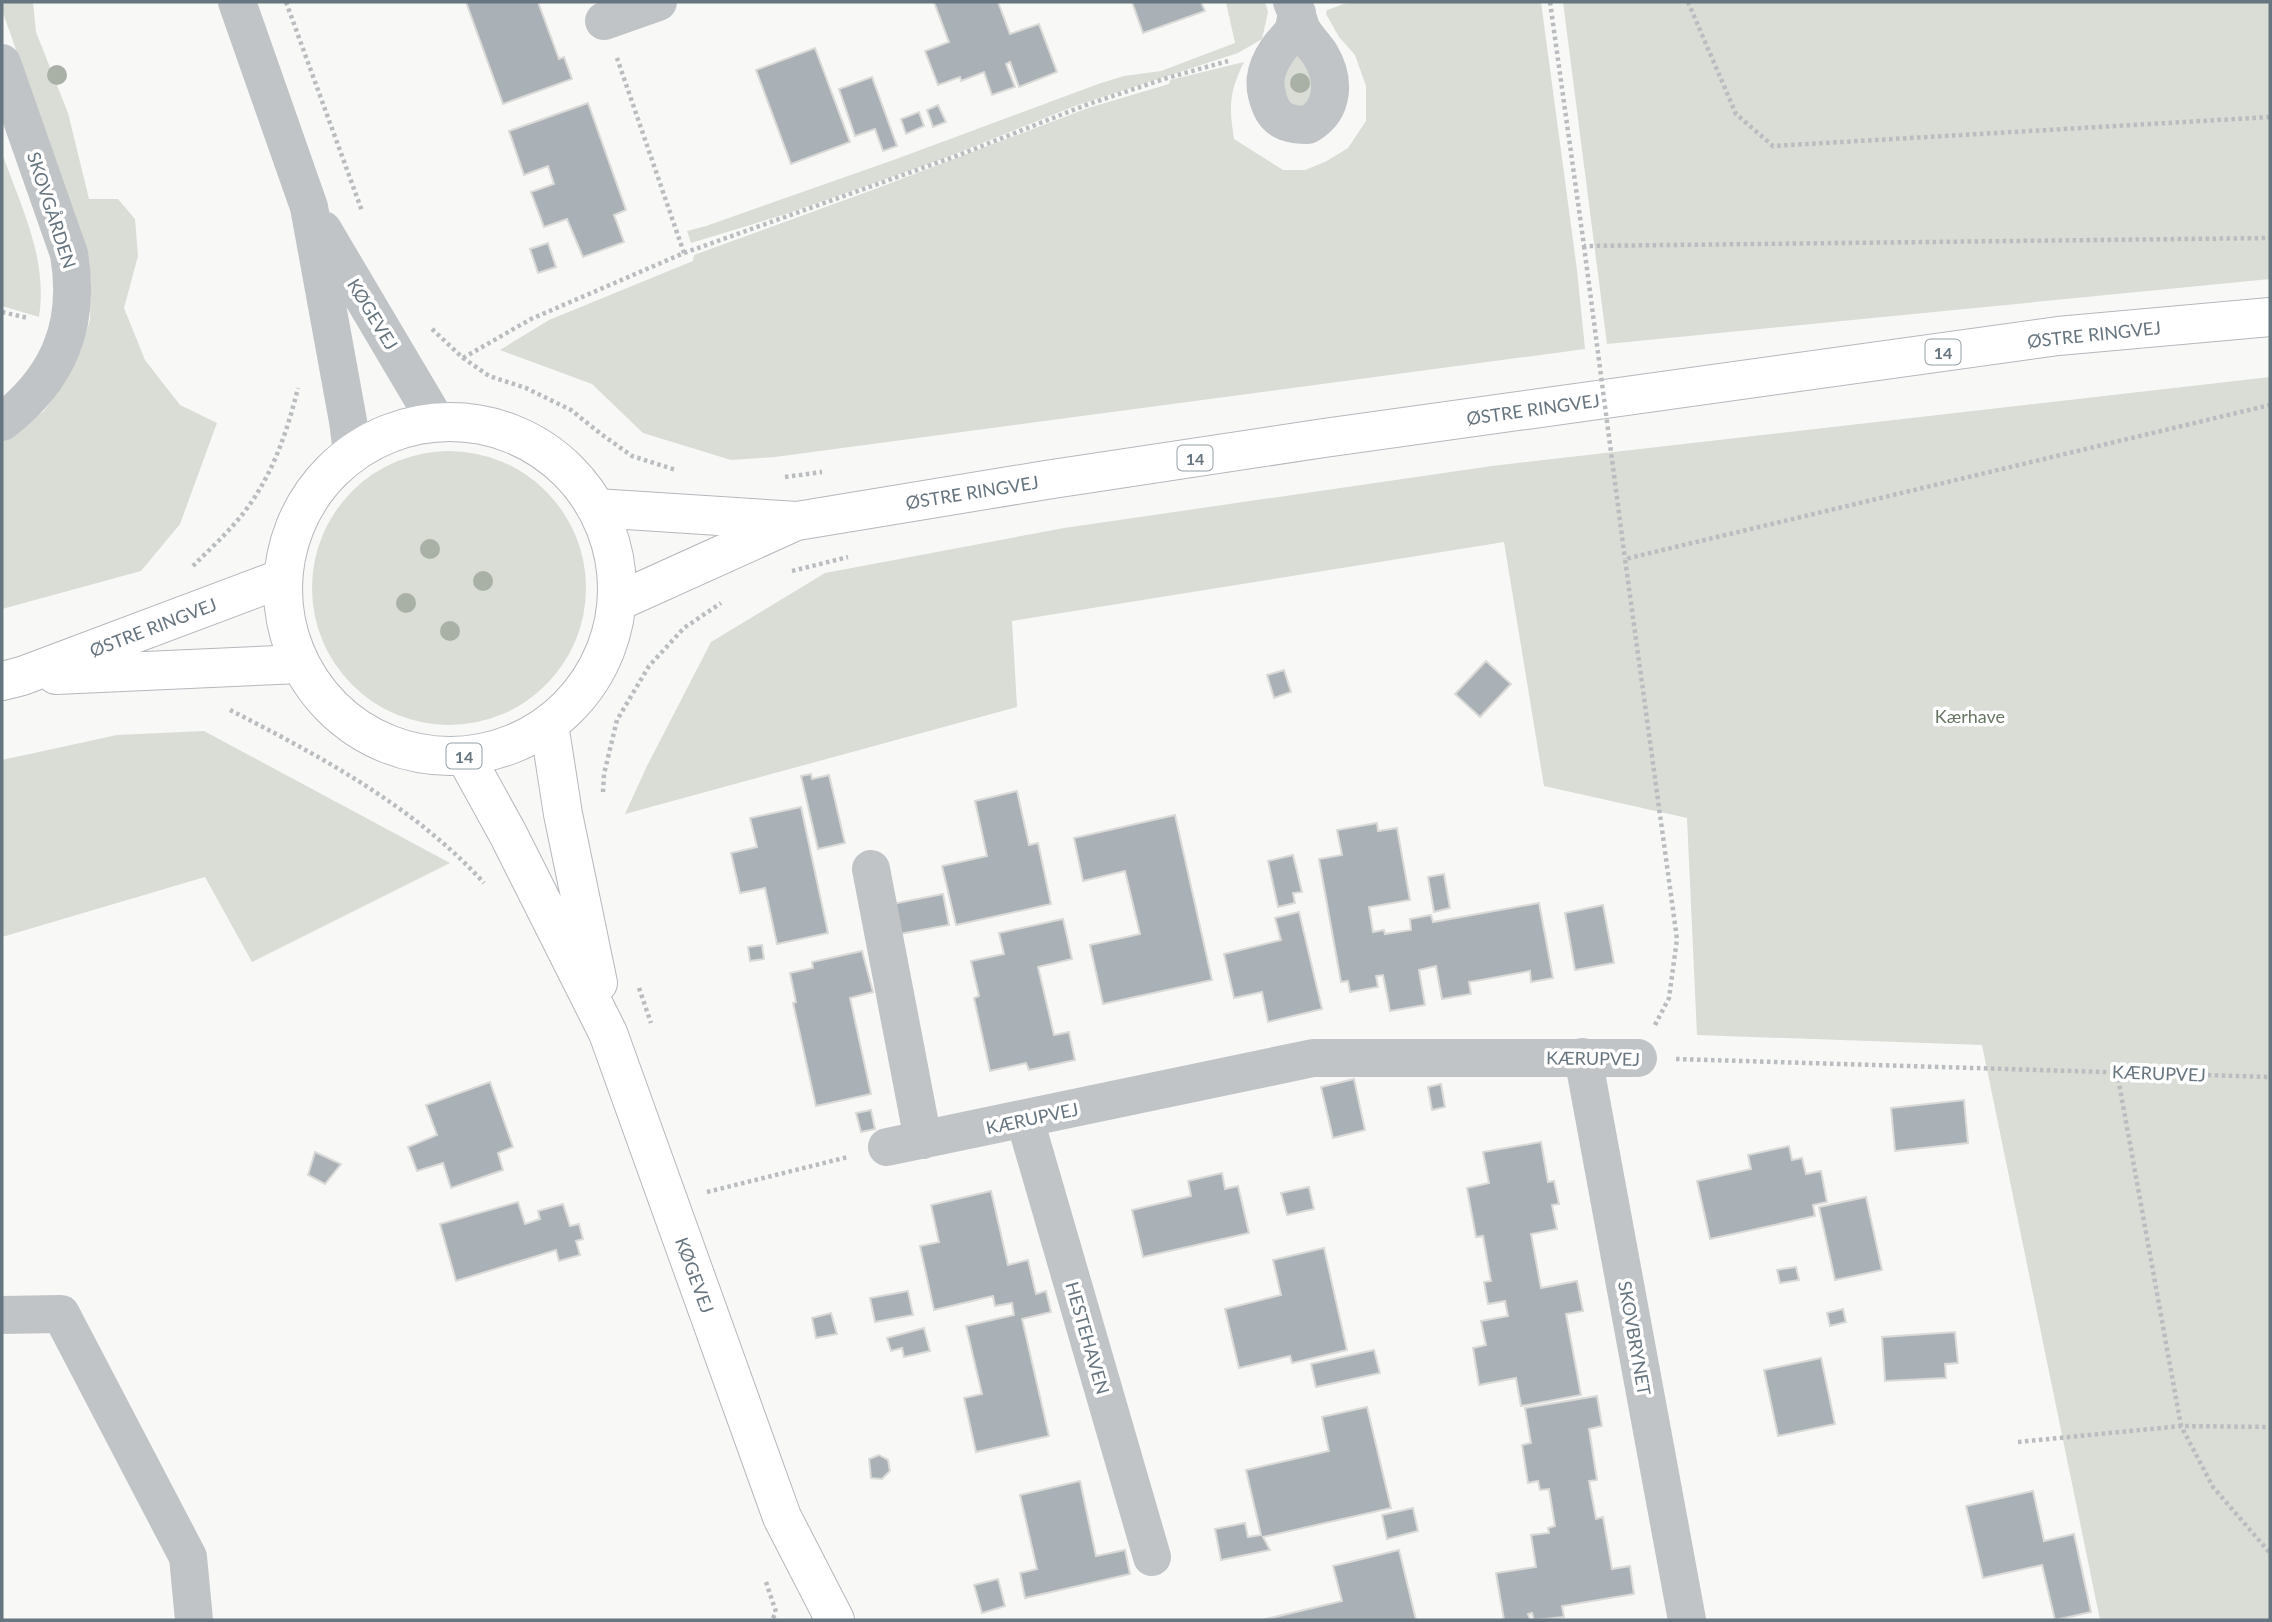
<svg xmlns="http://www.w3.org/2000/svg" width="2272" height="1622" viewBox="0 0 2272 1622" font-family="Lato,sans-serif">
<rect width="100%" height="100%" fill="#f8f8f6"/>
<!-- green -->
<path fill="#d9ddd5" d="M2 2H33L36 32 68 113 89 199H118L135 219 138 256 124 308 145 360 180 405 217 423 180 524 141 571 2 609V439L44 411 65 381 78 357 90 320 91 281 70 203 2 10Z
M1226 2H1265L1268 12 1262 39 1238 53 1075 106 945 158 789 213 691 243 687 231 706 226 899 158 1101 83 1124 76 1161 71 1235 43Z
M1349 2H1541L1577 270 1585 349 775 457 731 460 643 433 592 384 500 350 549 320 693 261 694 255 875 189 1088 108 1169 84 1170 80 1244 62C1229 92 1229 106 1234 139L1283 170H1305L1325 162 1348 148 1366 121V86L1355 55 1339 37 1326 14 1327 10Z
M1563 2H2270V279L1607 344Z
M1304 50 1327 86 1292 117 1276 63Z
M2 153C21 207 48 258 39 317L2 306Z
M2270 377V1620H2100L1982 1045 1697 1035 1687 818 1544 786 1504 542 1012 621 1017 707 625 814 647 766 711 642 825 573 1064 528 1492 466Z
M312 588a137 137 0 1 1 274 0a137 137 0 1 1-274 0Z
M204 731 450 863 252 962 205 877 2 937V760L117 735Z"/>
<!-- building -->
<path fill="#aab1b6" stroke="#dadad8" stroke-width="2" d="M466 2H538L559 59 564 57 572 79 503 104Z
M934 2H998L1010 34 1039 24 1057 72 1019 87 1010 62 1006 64 1015 87 992 95 984 72 961 81 960 77 938 85 925 51 949 42Z
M1132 2H1201L1205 11 1143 33Z
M815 48 850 142 791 164 756 70Z
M872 77 897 146 883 151 875 129 855 136 839 89Z
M588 103 626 210 614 215 624 242 583 257 567 219 544 227 531 192 554 184 548 166 524 175 509 131Z
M938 105 946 122 933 127 927 110Z
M919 112 924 126 906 134 901 119Z
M548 243 556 267 538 273 530 249Z
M1486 661 1511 684 1480 717 1455 694Z
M1284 670 1291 692 1274 698 1267 675Z
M811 774 812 779 829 775 845 843 818 849 801 776Z
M1017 791 1029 845 1038 843 1051 904 956 925 942 866 987 856 975 801Z
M801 807 828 933 777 944 765 888 740 893 731 853 757 847 750 818Z
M1175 815 1212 980 1103 1004 1090 945 1140 934 1125 871 1083 881 1074 838Z
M1377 823 1378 831 1397 828 1410 900 1369 907 1373 932 1384 930 1385 934 1411 930 1410 919 1431 915 1433 922 1539 903 1553 978 1531 982 1530 971 1469 982 1471 994 1442 999 1436 966 1419 970 1425 1005 1390 1011 1383 975 1376 976 1378 987 1350 992 1348 981 1341 982 1319 859 1342 855 1337 830Z
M1293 855 1302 892 1293 893 1295 903 1278 907 1268 861Z
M1444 874 1450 908 1434 912 1428 877Z
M943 894 949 925 899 934 892 904Z
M1603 905 1614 963 1575 970 1565 913Z
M1299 912 1322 1009 1268 1022 1262 992 1234 998 1224 954 1281 940 1275 918Z
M1063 919 1072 959 1038 967 1054 1035 1069 1032 1075 1060 1029 1070 1026 1063 990 1071 974 998 979 996 971 961 1004 954 999 933Z
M762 945 764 959 750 961 748 947Z
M862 951 873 992 850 998 871 1094 816 1106 793 1003 796 1002 790 973 813 968 812 962Z
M1354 1079 1365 1130 1333 1138 1321 1087Z
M490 1082 513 1147 498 1153 503 1170 451 1188 443 1163 417 1171 408 1147 437 1135 426 1105Z
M1441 1084 1445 1107 1432 1110 1428 1087Z
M1964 1100 1968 1143 1895 1151 1891 1108Z
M871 1110 875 1129 861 1132 856 1113Z
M1541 1142 1548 1182 1554 1181 1559 1204 1552 1205 1557 1229 1531 1234 1541 1288 1577 1281 1583 1311 1566 1314 1581 1395 1521 1406 1516 1378 1479 1385 1473 1348 1486 1345 1481 1321 1508 1316 1505 1301 1488 1304 1484 1282 1491 1281 1483 1236 1476 1237 1467 1188 1489 1183 1483 1152Z
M1789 1146 1792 1160 1802 1158 1806 1174 1821 1171 1827 1202 1813 1205 1815 1216 1710 1239 1697 1181 1751 1169 1748 1155Z
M315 1152 341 1164 325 1184 308 1175Z
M1222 1173 1225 1189 1238 1186 1249 1233 1143 1257 1132 1210 1191 1196 1188 1181Z
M1309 1187 1314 1209 1287 1215 1281 1193Z
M991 1191 1008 1265 1028 1260 1036 1294 1046 1291 1051 1312 1022 1319 1049 1436 976 1452 964 1398 982 1394 966 1326 1014 1315 1012 1303 995 1306 993 1296 934 1310 920 1246 939 1242 931 1205Z
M1866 1197 1882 1270 1835 1280 1819 1207Z
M518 1202 525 1224 540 1219 538 1211 563 1204 570 1226 579 1224 583 1239 576 1241 580 1255 559 1261 556 1250 456 1281 440 1224Z
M1324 1248 1347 1350 1292 1363 1290 1356 1239 1368 1225 1309 1281 1295 1273 1260Z
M1796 1267 1799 1280 1780 1283 1777 1270Z
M908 1291 913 1315 875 1322 870 1298Z
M1843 1309 1846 1322 1830 1326 1827 1313Z
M831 1313 837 1334 816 1338 812 1318Z
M924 1328 930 1351 904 1357 902 1348 891 1351 887 1338Z
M1955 1332 1958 1363 1945 1364 1946 1378 1885 1381 1882 1337Z
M1374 1350 1380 1373 1316 1387 1311 1364Z
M1821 1358 1835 1424 1778 1436 1764 1370Z
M1597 1396 1602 1426 1589 1429 1597 1480 1589 1481 1596 1519 1603 1517 1612 1569 1630 1566 1634 1594 1562 1606 1564 1617 1534 1620 1532 1613 1528 1614 1530 1620H1504L1496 1573 1536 1567 1531 1535 1549 1533 1548 1528 1555 1526 1549 1489 1540 1490 1538 1481 1528 1483 1522 1445 1531 1443 1525 1408Z
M1367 1407 1391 1508 1263 1537 1270 1550 1221 1560 1215 1529 1245 1523 1248 1537 1261 1535 1246 1470 1329 1451 1322 1417Z
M879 1455 888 1460 890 1471 882 1479 871 1478 869 1459Z
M1080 1481 1096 1556 1125 1550 1130 1574 1025 1598 1020 1573 1037 1569 1020 1495Z
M2033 1491 2044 1541 2074 1534 2091 1612 2055 1620 2042 1565 1983 1578 1966 1506Z
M1413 1508 1418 1531 1387 1539 1382 1515Z
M1399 1550 1416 1620H1262L1342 1601 1333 1566Z
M998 1579 1005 1606 982 1613 974 1585Z"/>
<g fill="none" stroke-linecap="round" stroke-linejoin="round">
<defs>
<path id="major" d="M283 589a167 167 0 1 1 334 0a167 167 0 1 1-334 0Z
M596 508 797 521 1046 480 1324 438 2058 336 2270 317
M617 602 794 522
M56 675 300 664
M2 681 22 676 283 578
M549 724 563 814 598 983
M465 756 508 834 608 1033 782 1517 835 1620"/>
</defs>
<!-- major casing -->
<use href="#major" stroke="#b4b8bc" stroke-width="40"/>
<!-- path -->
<path stroke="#babdbf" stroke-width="4.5" stroke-dasharray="3.5 3.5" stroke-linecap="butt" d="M286 2 362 211
M1550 2 1584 246 2270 238
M1688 2 1736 114 1773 146 2270 117
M684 253 959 155 1086 105 1167 78 1228 61
M2 312 28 318
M432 329 463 358 489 376 526 388 571 410 601 434 632 456 676 470
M463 358 531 319 684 253 617 58
M785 477 822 472
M193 566C210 549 230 531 245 511 273 474 287 432 298 388
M792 571 848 557
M230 710C320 756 415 807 484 883
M603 792 604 774 617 720 649 666 684 628 721 603
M639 988 651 1023
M1655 1025 1669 998 1677 939 1625 559 2270 405
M1676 1059 2270 1077
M2117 1072 2181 1426 2213 1487 2270 1553
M707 1192 848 1157
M2018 1442 2181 1426 2270 1427
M766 1582 776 1612 772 1620"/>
<!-- minor -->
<path stroke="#c0c4c7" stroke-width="38" d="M237 2 309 207 348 421 352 452
M1292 2C1296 10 1298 19 1301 28 1306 38 1314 45 1320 54 1335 79 1335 109 1308 125 1293 125 1278 123 1271 107 1262 86 1264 70 1277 51 1282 43 1290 37 1294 29 1295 24 1296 18 1297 13
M604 21 658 2
M2 63 69 254C81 325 59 378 2 422
M323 230 436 421
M871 869 923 1140
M1583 1057 1687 1620
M1025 1120 1152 1557
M887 1147 1313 1058H1638
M2 1315 61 1314 188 1557 194 1620"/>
<!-- major -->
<use href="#major" stroke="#fff" stroke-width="38"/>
<!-- path-bridge -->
<path stroke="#babdbf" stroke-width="4.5" stroke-dasharray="3.5 3.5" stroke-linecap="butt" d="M1584 246 1625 559"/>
</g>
<!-- trees -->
<g fill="#a9b1a6">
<circle cx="57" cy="75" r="10"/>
<circle cx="1300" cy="83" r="10"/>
<circle cx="430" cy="549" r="10"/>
<circle cx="483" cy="581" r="10"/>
<circle cx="406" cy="603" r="10"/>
<circle cx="450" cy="631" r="10"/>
</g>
<g text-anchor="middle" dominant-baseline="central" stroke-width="7" stroke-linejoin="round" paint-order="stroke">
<!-- shield labels -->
<g fill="#fff" stroke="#949ea5" stroke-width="2">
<rect x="1925.5" y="339.5" width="35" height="25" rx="5"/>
<rect x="1177.5" y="445.5" width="35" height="25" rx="5"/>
<rect x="446.5" y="743.5" width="35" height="25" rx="5"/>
</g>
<g font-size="16" font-weight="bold" fill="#66757f">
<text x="1943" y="352">14</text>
<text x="1195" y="458">14</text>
<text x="464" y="756">14</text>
</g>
<!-- street labels -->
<g font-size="18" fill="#66757f" stroke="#fff">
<text transform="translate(52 210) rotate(72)">SKOVGÅRDEN</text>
<text transform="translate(373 314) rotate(59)">KØGEVEJ</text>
<text transform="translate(2094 334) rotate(-6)">ØSTRE RINGVEJ</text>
<text transform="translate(1533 409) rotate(-8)">ØSTRE RINGVEJ</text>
<text transform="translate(972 492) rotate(-9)">ØSTRE RINGVEJ</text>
<text transform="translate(153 627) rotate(-21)">ØSTRE RINGVEJ</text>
<text transform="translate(1593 1058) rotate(1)">KÆRUPVEJ</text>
<text transform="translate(2159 1073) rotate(2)">KÆRUPVEJ</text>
<text transform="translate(1032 1118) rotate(-12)">KÆRUPVEJ</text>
<text transform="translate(695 1275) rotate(70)">KØGEVEJ</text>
<text transform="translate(1088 1338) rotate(74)">HESTEHAVEN</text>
<text transform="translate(1635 1338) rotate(80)">SKOVBRYNET</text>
</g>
<!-- park labels -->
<g font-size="18" fill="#687764" stroke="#fff">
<text x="1970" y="716">Kærhave</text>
</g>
</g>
<!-- border -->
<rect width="2272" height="1622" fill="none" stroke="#66757f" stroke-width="7"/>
</svg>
